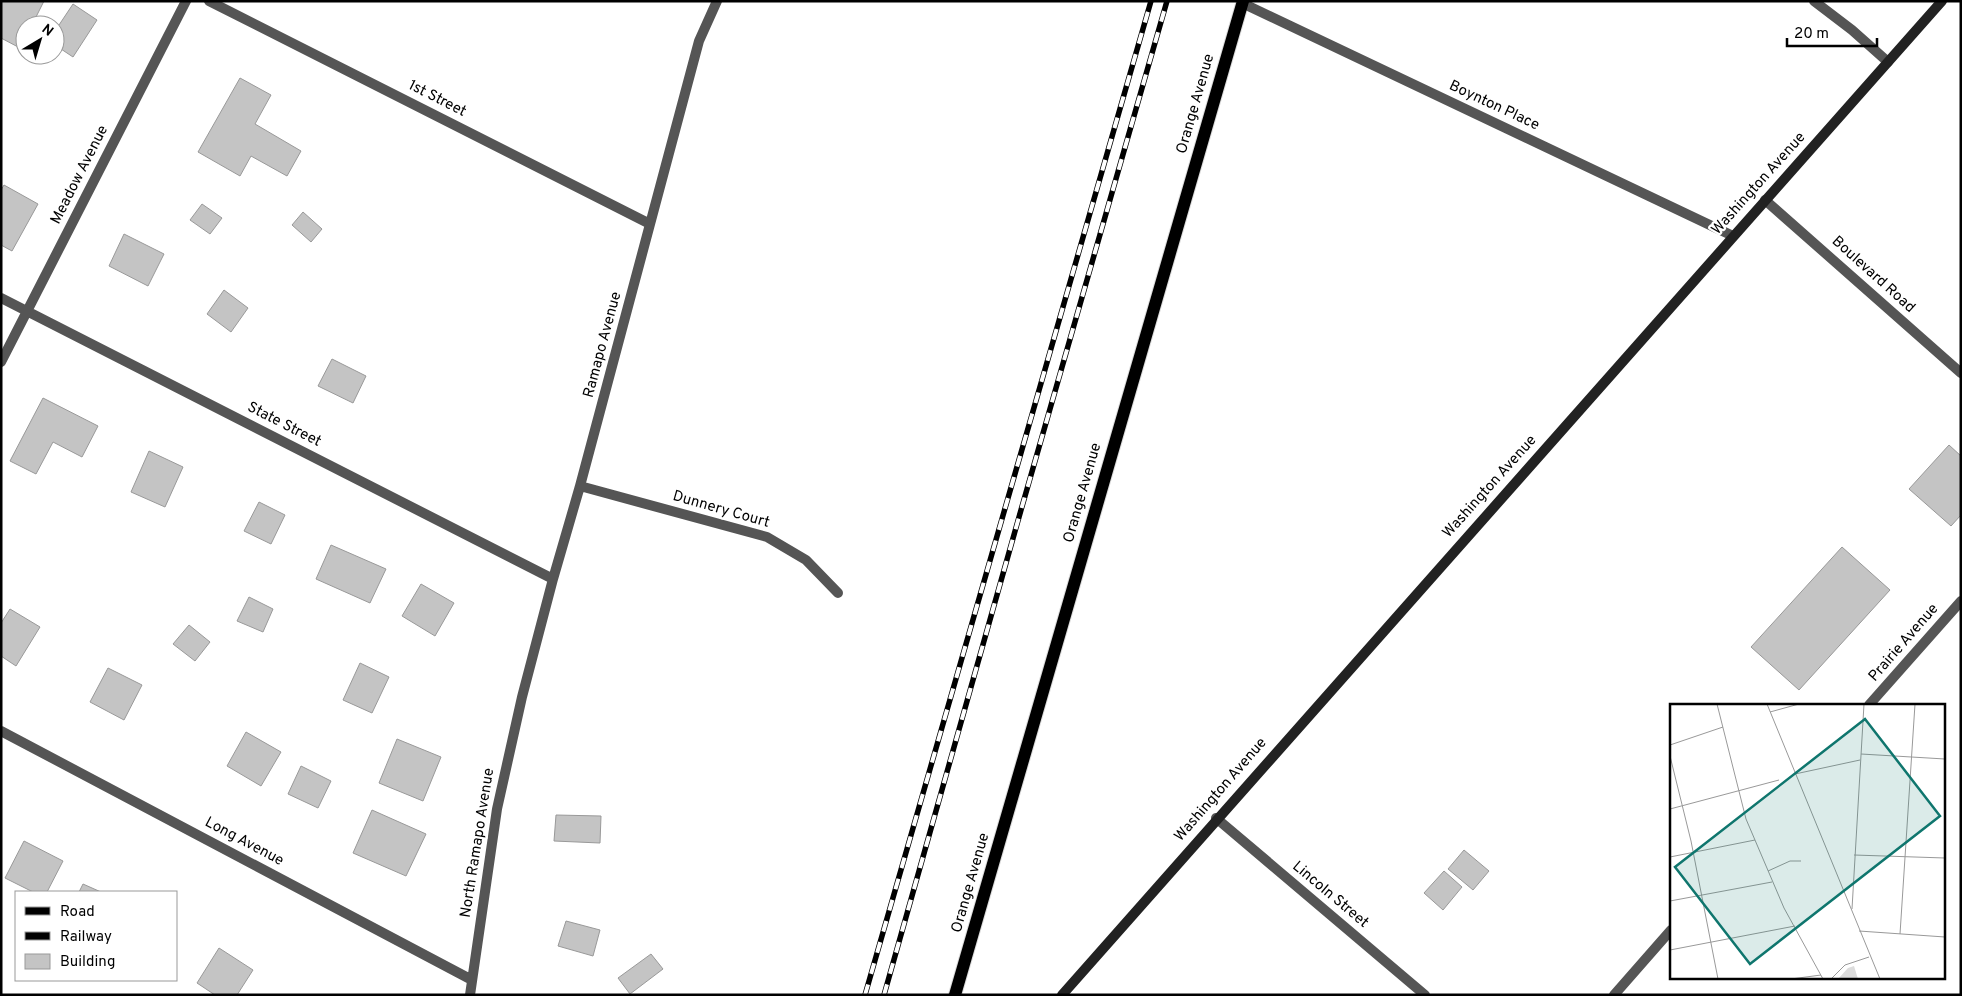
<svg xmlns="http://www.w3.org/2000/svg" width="1962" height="996" viewBox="0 0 1962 996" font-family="Overpass,sans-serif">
<rect width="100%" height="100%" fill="#fff"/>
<!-- building -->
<path fill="#c4c4c4" stroke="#999" d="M1 1H44L32 25H25V37L20 48 1 38Z
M73 4 97 20 73 57 55 45V31Z
M240 78 271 95 255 124 301 151 287 176 251 156 240 176 198 152Z
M4 185 38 204 12 251 1 245V190Z
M202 204 222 218 210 234 190 220Z
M303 212 322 229 311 242 292 225Z
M124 234 164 254 148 286 109 266Z
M224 290 248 308 231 332 207 314Z
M332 359 366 376 353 403 318 386Z
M43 398 98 426 82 457 53 442 36 474 10 461Z
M1949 445 1961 456V515L1951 526 1909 489Z
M149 451 183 467 165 507 131 492Z
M259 502 285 515 271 544 244 531Z
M331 545 386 569 370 603 316 579Z
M1842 547 1890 590 1799 690 1751 647Z
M421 584 454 603 435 636 402 616Z
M249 597 273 609 263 632 237 621Z
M10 609 40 627 16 666 1 656V623Z
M189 625 210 642 195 661 173 644Z
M360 663 389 677 372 713 343 700Z
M108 668 142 685 124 720 90 702Z
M246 732 281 752 261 786 227 766Z
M397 739 441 757 423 801 379 783Z
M301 766 331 781 318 808 288 794Z
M372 810 426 834 406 876 353 853Z
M556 815 601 816 600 843 554 841Z
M24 841 63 861 47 892H33L5 878Z
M1464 850 1489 871 1473 890 1448 869Z
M1444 871 1462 887 1443 910 1424 893Z
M83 884 101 892H79Z
M566 921 600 930 593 956 558 946Z
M219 948 253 970 237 995H215L197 983Z
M651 954 663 969 630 994 618 978Z"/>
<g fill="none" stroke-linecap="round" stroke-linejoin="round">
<defs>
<path id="primary" d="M955 995 1243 1"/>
</defs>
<!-- primary casing -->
<use href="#primary" stroke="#dbdbdb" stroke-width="14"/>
<!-- lane -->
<path stroke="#555" stroke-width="10" d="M1814 1 1852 30 1888 62"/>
<!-- street -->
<path stroke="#555" stroke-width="10" d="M209 1 650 224
M1242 3 1733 236
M1765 200 1961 373
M1 298 553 579
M1 362 186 1
M580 486 767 537 806 560 838 593
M1869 705 1961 601
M1 731 472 980
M1216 818 1425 995
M470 995 497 809 522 697 553 579 580 486 699 41 717 1
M1614 995 1671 930"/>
<!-- secondary -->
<path stroke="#222" stroke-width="10" d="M1062 995 1942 1"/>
<!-- primary -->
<use href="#primary" stroke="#000" stroke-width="12"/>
<defs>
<path id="rail" d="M865 995 1151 1
M884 995 1021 510 1167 1"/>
</defs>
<!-- rail casing -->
<use href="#rail" stroke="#000" stroke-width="5.5"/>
<!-- rail -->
<use href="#rail" stroke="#fff" stroke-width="4" stroke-dasharray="11" stroke-linecap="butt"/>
</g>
<g text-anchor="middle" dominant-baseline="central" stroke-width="4.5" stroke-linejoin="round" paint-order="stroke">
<!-- street labels -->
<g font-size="15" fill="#000" stroke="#fff">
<text transform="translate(437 99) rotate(27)">1st Street</text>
<text transform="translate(1196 104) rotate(-74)">Orange Avenue</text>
<text transform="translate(1494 106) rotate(25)">Boynton Place</text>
<text transform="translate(80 175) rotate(-63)">Meadow Avenue</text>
<text transform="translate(1759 184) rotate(-48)">Washington Avenue</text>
<text transform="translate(1873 275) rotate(42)">Boulevard Road</text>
<text transform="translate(603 345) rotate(-75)">Ramapo Avenue</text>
<text transform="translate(284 425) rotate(27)">State Street</text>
<text transform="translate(1490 487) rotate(-48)">Washington Avenue</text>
<text transform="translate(1083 493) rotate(-74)">Orange Avenue</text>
<text transform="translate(721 510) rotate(16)">Dunnery Court</text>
<text transform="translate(1904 643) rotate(-49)">Prairie Avenue</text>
<text transform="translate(1221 790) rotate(-49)">Washington Avenue</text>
<text transform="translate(244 842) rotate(28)">Long Avenue</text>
<text transform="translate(478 843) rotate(-81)">North Ramapo Avenue</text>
<text transform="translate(971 883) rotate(-74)">Orange Avenue</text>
<text transform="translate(1330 895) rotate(40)">Lincoln Street</text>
</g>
</g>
<!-- overview -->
<g transform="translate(1670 704)">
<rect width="275" height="275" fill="#fff"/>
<path d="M184 262 188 275H168L178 264Z" fill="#dcdcdc"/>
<path fill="none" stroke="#999" stroke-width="1" d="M47 0 76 115 114 204 153 275M97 0 210 275M100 8 129 0M0 41 53 23M191 50 275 55M0 52 21 137 48 275M125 70 190 56M0 105 109 76M184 151 275 154M0 153 85 136M98 167 120 157H131M0 197 102 178M182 205 194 0M189 227 275 233M230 230 245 0M0 246 125 222M121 275 151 271M161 275 175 261 199 253"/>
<path fill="#0f766e" fill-opacity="0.15" stroke="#0f766e" stroke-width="2.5" d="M195 15 270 112 80 260 5 163Z"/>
<rect width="275" height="275" fill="none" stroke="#000" stroke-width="2.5"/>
</g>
<!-- border -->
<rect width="1962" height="996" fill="none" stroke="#000000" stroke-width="5"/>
<!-- legend -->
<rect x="15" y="891" width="162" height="90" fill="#ffffff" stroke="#999999"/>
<rect x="25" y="907" width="25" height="8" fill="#000000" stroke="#999999"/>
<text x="60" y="916" font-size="15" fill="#000000">Road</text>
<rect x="25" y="932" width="25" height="8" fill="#000000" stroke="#999999"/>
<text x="60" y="941" font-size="15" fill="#000000">Railway</text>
<rect x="25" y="954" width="25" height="15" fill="#c4c4c4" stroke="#999999"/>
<text x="60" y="966" font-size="15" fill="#000000">Building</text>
<!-- north arrow -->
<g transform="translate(40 40) rotate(38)"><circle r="24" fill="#ffffff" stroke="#999999"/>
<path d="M0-4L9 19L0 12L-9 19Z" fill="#000000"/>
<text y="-8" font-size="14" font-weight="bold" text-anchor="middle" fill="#000000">N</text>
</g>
<!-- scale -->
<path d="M1787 38v8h90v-8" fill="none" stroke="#000000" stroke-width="2.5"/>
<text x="1794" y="38" font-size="15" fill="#000000" stroke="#ffffff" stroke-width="4" paint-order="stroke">20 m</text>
</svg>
